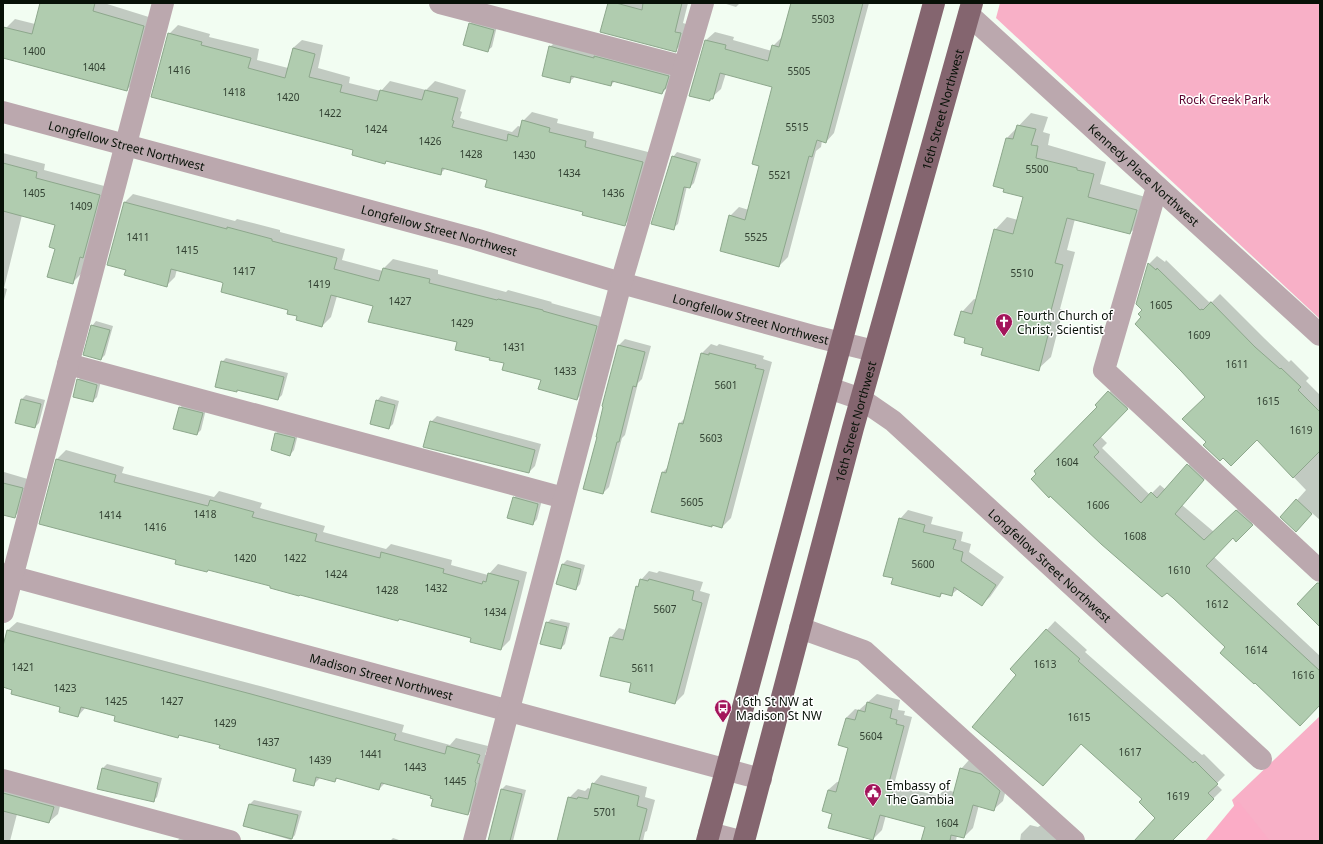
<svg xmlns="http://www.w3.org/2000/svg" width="1323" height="844" viewBox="0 0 1323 844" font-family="'Noto Sans',sans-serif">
<rect width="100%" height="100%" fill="#f2fdf2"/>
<!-- green -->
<path fill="#f8b0c7" d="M1000 3H1320V319L996 18Z
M1320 716V841H1247L1232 800Z"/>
<!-- forest -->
<path fill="#fbacc6" d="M1238 801 1270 841H1205Z"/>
<!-- shadow -->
<path fill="#0003" d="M41 3H104L152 18 135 81 127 90 3 57V41L6 28 15 19 35 24Z
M609 3H688L683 23 689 25 684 42 675 51Z
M723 3H740L736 7Z
M792 3H869L834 133 826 142 822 141 821 147 816 151 788 257 779 266 730 216 739 207 749 210 760 165 774 86 726 73 721 89 709 100 706 40 715 32 734 37 733 40 772 51 773 46 782 37Z
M474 20 497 26 492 47 487 51 470 24Z
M178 25 210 34 209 37 259 49 257 60 288 68 293 48 302 40 323 45 318 68 350 77 349 83 381 91 390 81 426 90 435 81 466 90 460 111 462 112 460 118 512 132 518 126 522 127 523 121 532 112 558 119 557 123 594 132 593 138 652 153 633 216 624 225 488 180 446 168 440 174 387 160 385 163 355 150 169 34Z
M556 41 674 70 668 87 662 93 615 81 611 85 576 76 569 82 550 47Z
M1031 113 1048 117 1043 132 1050 134 1048 145 1106 162 1100 184 1149 198 1143 221 1130 233 1075 219 1067 250 1075 252 1060 309 1063 310 1051 357 1038 369 985 347 966 338 962 312 974 299 977 300 995 230 1007 217 1018 220 1024 196 1007 138Z
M677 152 701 159 694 183 690 187 687 186 678 224 673 228V157Z
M3 153 45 164 44 170 108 187 81 274 73 282 56 248V224L22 215 4 288 7 289 3 304Z
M133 194 235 221 237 219 280 230V232L345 249 342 260 383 271 384 268 393 259 438 270V274L506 292 508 290 552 302 551 303 605 318 586 390 577 399 542 379 458 342 374 306 337 296 331 317 322 326 298 316 289 309 224 283 177 269 175 277 166 286 127 269 124 203Z
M1157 256 1165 262 1166 260 1209 302 1211 301 1212 302 1220 294 1264 338 1289 362 1291 360 1309 378 1306 381 1320 395V520L1312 513 1304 522 1282 517 1306 490 1257 439 1207 442 1206 397 1143 317 1144 310 1137 303 1149 264Z
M96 321 113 326 105 355 101 359 92 326Z
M625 339 651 346 642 379 638 383 625 435 622 438 609 487 603 493 599 437 618 346Z
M711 344 717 346 719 344 764 356 763 359 772 362 731 518 722 527 713 524 711 526 663 472 669 466 680 423 685 418 702 353Z
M226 358 288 373 282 395 278 399 238 389 236 391 222 362Z
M82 376 101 381 97 397 93 401 78 380Z
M1118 384 1135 400 1100 436 1107 443 1102 448 1150 495 1160 485 1166 490 1196 457 1212 471 1182 505 1214 532 1245 502 1260 516 1236 540 1233 537 1214 557 1320 656V704L1227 646 1167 592 1050 495 1098 407 1096 405Z
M26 395 45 400 39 423 35 427 16 423 22 399Z
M381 396 399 401 393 424 389 428 377 401Z
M184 403 206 409 201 430 197 434 180 408Z
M437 416 541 444 535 466 529 472 431 422Z
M280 429 298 434 294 450 290 455 276 433Z
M66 450 124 467 122 473 214 497 219 491 262 503 260 508 325 526 323 532 386 549 391 544 452 560 451 565 488 575 498 564 527 572 510 640 501 649 472 638 40 524 57 459Z
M4 472 31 480 23 508 14 517 3 514V474Z
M518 493 542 500 537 519 533 524 514 498Z
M908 510 933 517 931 524 963 532 961 541 971 544 969 552 1004 577 990 597 981 605 958 589 951 595 943 593 940 596 894 578 900 519Z
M567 560 585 565 580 584 576 589 558 584 563 564Z
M649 571 657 573 659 571 703 582 700 591 710 594 684 694 675 703 632 683 611 637 619 628 626 630 637 587 641 580Z
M551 619 570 623 565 644 561 648 547 623Z
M1055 621 1087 650 1085 652 1202 755 1204 754 1225 775 1216 784 1222 790 1170 841H1136L1157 818 1143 799 1011 669Z
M17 622 260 686 404 725 402 732 450 745 456 738 488 746 485 755H488L476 806 468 814 434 798 432 795 385 783 379 789 338 778 335 781 321 777 313 785 298 768 221 744 181 734 178 737 116 715 86 707 78 716 62 706 3 686V640H6L8 630Z
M877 694 900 700 898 710 905 711 904 715 912 717 895 781 901 783 900 786 938 796 945 789 954 792 961 769 969 760 1008 782 1003 801 994 809 979 805 973 828 964 837 957 835 956 841H922L926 826 886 815 882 830 873 839 833 813 828 790 837 782H840L849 747 846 718 855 709 859 710Z
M107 764 162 778 157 797 153 801 98 788 103 768Z
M601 775 647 787 645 797 655 800 647 831 645 832 643 841H558L569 798 578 789 585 791 588 788 591 789 593 784Z
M3 779 62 798 58 814 49 822 17 814 10 841H3Z
M506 785 526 790 513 841H489L502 789Z
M254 800 302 811 295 835 291 840 244 826 250 804Z
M1030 825 1038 827 1041 825 1061 841H1020L1021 834Z
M186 832 204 841H177Z
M393 838 402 841H390Z"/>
<!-- building -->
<path fill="#b0ccaf" stroke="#8da78c" d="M40 3H95L93 11 144 26 127 91 3 58V27L32 34Z
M608 3H616L642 10 643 3H682L675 32 681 33 676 52 600 32Z
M791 3H863L826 143 817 140 812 157 809 156 779 267 720 251 729 215 745 220 759 166 752 164 772 87 720 73 713 99H710V101L689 96 705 40 726 45 725 49 768 61 772 45 779 47Z
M469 23 494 30 488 52 463 45Z
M168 33 202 42 201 45 251 58 248 68 285 78 293 48 315 54 309 77 342 85 340 92 377 101 380 90 422 100 425 90 458 98 452 120 454 121 452 127 507 141 508 134 518 137 522 120 550 128 549 132 586 141 585 147 643 162 625 226 582 215 583 212 485 187 487 180 442 168 441 175 386 161 385 164 352 155 353 150 151 97Z
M549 46 594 58V56L669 76 665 89H664L662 94 612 81 611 86 571 76 570 83 542 76Z
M1017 125 1036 129 1031 145 1038 146 1036 158 1077 168V170L1094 174 1088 197 1137 210 1130 234 1067 218 1055 263 1063 265 1048 322 1051 323 1039 371 981 355 983 348 964 343 965 338 954 335 961 311 972 314 994 229 1013 234 1023 197 1003 192 1004 189 993 186 1006 138 1013 139Z
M672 156 697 163 690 188 684 187 674 230 651 224Z
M3 163 37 172 36 178 100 195 83 258 80 257 73 284 47 277 55 249 49 247 55 225 3 211Z
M124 202 227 229V227L272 239V241L337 258 334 269 379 281 383 268 430 279 429 283 497 300 498 299 543 310V311L597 326 577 400 538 389 541 380 502 370 504 363 489 360 490 358 455 350 457 342 368 322 373 306 331 295 322 327 296 320 297 316 287 314 288 310 221 292 223 283 221 282 171 269 167 287 124 275 126 270 107 265Z
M1148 263 1156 270 1157 268 1200 310 1202 309 1203 310 1211 302 1255 347 1280 369 1281 368 1301 387 1298 390 1320 412V451L1293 478 1257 440 1231 466 1223 458 1220 461 1203 445 1206 442 1182 419 1205 397 1181 371 1135 324 1141 317 1138 314 1142 310 1136 304Z
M91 325 110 330 101 360 83 355Z
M618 345 645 352 636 387 633 386 619 442H617L603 494 583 489 597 437H596L603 407 602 406Z
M701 353 709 355V353L756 365 755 368 764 370 722 528 712 525V527L651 512 662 472 666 473 679 423 683 424Z
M221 361 284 377 278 400 237 390V392L215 387Z
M77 379 97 385 93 402 73 397Z
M1108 391 1128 409 1093 445 1099 452 1094 457 1141 503 1151 492 1157 498 1187 464 1204 480 1175 514 1204 540 1236 510 1253 525 1236 542 1233 538 1206 566 1320 671V705L1300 726 1255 683 1254 684 1220 653 1225 647 1173 598 1167 593 1162 597 1101 544 1050 496 1049 498 1031 479 1036 474 1034 471 1097 407 1095 405Z
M21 399 41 404 35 428 15 423Z
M376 400 395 405 389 429 370 424Z
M179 407 203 413 197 435 173 429Z
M430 421 535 450 529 473 423 447Z
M275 433 295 438 290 456 271 450Z
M56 459 116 475 114 482 208 506 210 500 254 512 252 517 317 534 315 541 376 557 380 558 381 552 444 569 443 573 482 584 483 581 486 582 488 573 519 581 501 650 470 642 471 638 399 619 398 621 300 595 299 596 270 588V586L208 570 207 572 175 564 176 560 39 524Z
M3 483 23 488 15 518 3 515Z
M513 497 538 504 533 525 507 518Z
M1296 499 1312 514 1296 532 1280 517Z
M899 518 925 525 923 532 956 540 953 549 963 552 961 561 996 585 982 606 954 587 952 596 941 593 940 597 891 584 893 578 883 576Z
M562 564 581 569 576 590 556 584Z
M640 579 648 581 649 579 694 591 692 600 702 603 675 704 629 692 631 683 600 676 610 637 623 640 636 586 638 587Z
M1317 583H1320V627L1297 604Z
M546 622 567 627 561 649 540 644Z
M1046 629 1080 659 1078 661 1193 763 1195 761 1218 784 1208 793 1214 799 1172 841H1134L1155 818 1139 802 1142 799 1081 744 1043 786 972 727 1016 675 1010 669Z
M7 630 251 694 396 734 394 740 445 754 447 746 480 755 477 763 480 764 475 782 476 783 468 815 431 806 433 799 430 798 431 796 382 783H381L379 790 336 778 335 782 316 777 314 786 293 781 296 769 219 748 220 745 179 735 178 738 114 721 115 716 81 707 78 717 59 712 60 707 11 694 12 690 3 687V646Z
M867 702 892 709 890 718 897 720 896 724 904 726 887 790 893 791 892 795 931 805 932 801H934L935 797 951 802 960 768 981 774 1000 791 994 811 973 805 964 838 951 835 950 841H921L925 827 880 815 873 840 828 828 832 814 822 811 828 790 836 792 848 748 838 745 846 718 855 720 858 710 865 712Z
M102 768 158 783 154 802 97 789Z
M592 783 639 796 637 806 647 809 639 841H557L568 797 577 799 578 797 588 799Z
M501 789 522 794 510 841H488Z
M3 793 54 807 49 823 3 811Z
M249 804 298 815 292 839 243 826Z"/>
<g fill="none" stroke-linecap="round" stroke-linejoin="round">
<!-- minor -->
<g stroke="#bba8ae" stroke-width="22">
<path d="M440 3 684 67"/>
<path id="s1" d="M969 15 1320 335"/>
<path id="s2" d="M3 112 475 239 621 283 817 337 874 351"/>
<path d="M1157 187 1104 370 1320 571"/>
<path d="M68 364 564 498"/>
<path id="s3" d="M829 388 861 399 893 421 1261 759"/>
<path id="s4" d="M3 574 761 779"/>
<path d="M3 612 163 3"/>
<path d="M800 628 864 651 1074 841"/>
<path d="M3 780 230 841"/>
<path d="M709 833 740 841"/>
<path d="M474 841 514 690 621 283 703 3"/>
</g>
<!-- major -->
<g stroke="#84656f" stroke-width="22">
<path d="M707 841 858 280 934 3"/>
<path id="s5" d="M744 841 853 428 972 3"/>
</g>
</g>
<!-- icons -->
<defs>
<symbol id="church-pin" viewBox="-11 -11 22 30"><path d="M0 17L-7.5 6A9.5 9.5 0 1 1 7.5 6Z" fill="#a3155b" stroke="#fff"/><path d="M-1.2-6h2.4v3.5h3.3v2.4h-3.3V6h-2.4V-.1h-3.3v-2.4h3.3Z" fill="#fff"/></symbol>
<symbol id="bus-pin" viewBox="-11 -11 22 30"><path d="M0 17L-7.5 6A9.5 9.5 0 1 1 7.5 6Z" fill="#a3155b" stroke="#fff"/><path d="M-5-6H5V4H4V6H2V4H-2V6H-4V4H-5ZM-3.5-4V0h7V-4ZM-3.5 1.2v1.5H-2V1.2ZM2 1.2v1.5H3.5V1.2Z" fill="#fff"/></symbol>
<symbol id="civic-pin" viewBox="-11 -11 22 30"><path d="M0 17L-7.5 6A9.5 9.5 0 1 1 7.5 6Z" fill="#a3155b" stroke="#fff"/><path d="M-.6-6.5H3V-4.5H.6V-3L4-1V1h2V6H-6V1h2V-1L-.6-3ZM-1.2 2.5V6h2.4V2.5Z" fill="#fff"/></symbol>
</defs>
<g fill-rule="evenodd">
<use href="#church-pin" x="994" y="312" width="20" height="27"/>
<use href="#bus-pin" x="713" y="698" width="20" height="27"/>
<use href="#civic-pin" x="863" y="782" width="20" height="27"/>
</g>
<g text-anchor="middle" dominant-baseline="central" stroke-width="3" stroke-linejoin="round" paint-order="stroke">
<!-- number labels -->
<g font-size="10" fill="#314031">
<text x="823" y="19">5503</text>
<text x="34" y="51">1400</text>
<text x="94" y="67">1404</text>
<text x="179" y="70">1416</text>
<text x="799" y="71">5505</text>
<text x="234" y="92">1418</text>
<text x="288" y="97">1420</text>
<text x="330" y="113">1422</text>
<text x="797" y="127">5515</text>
<text x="376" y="129">1424</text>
<text x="430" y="141">1426</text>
<text x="471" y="154">1428</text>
<text x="524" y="155">1430</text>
<text x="1037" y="169">5500</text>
<text x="569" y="173">1434</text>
<text x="780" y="175">5521</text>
<text x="34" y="193">1405</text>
<text x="613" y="193">1436</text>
<text x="81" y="206">1409</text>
<text x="138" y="237">1411</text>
<text x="756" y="237">5525</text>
<text x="187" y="250">1415</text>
<text x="244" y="271">1417</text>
<text x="1022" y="273">5510</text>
<text x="319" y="284">1419</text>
<text x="400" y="301">1427</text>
<text x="1161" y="305">1605</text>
<text x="462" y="323">1429</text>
<text x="1199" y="335">1609</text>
<text x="514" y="347">1431</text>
<text x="1237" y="364">1611</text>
<text x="565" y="371">1433</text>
<text x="726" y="385">5601</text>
<text x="1268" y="401">1615</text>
<text x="1301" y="430">1619</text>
<text x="711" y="438">5603</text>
<text x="1067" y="462">1604</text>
<text x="692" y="502">5605</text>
<text x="1098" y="505">1606</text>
<text x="205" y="514">1418</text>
<text x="110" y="515">1414</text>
<text x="155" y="527">1416</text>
<text x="1135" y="536">1608</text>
<text x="245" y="558">1420</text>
<text x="295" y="558">1422</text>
<text x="923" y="564">5600</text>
<text x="1179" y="570">1610</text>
<text x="336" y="574">1424</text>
<text x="436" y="588">1432</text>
<text x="387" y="590">1428</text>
<text x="1217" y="604">1612</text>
<text x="665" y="609">5607</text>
<text x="495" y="612">1434</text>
<text x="1256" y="650">1614</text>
<text x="1045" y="664">1613</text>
<text x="23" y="667">1421</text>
<text x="643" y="668">5611</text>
<text x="1303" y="675">1616</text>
<text x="65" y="688">1423</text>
<text x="116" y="701">1425</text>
<text x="172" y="701">1427</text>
<text x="1079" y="717">1615</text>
<text x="225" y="723">1429</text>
<text x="871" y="736">5604</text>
<text x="268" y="742">1437</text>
<text x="1130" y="752">1617</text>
<text x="371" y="754">1441</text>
<text x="320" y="760">1439</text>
<text x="415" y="767">1443</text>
<text x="455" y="781">1445</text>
<text x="1178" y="796">1619</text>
<text x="605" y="812">5701</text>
<text x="947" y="823">1604</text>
</g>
<!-- park labels -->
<g font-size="12" fill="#5c0530" stroke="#fff">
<text x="1224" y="99">Rock Creek Park</text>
</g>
<!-- street labels -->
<g font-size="12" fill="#071107" stroke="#fff">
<text stroke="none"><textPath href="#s5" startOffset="758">16th Street Northwest</textPath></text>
<text stroke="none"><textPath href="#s2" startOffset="128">Longfellow Street Northwest</textPath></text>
<text stroke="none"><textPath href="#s1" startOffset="237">Kennedy Place Northwest</textPath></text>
<text stroke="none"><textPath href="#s2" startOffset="452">Longfellow Street Northwest</textPath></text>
<text stroke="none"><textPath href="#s2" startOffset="776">Longfellow Street Northwest</textPath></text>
<text stroke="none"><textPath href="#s5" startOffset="434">16th Street Northwest</textPath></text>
<text stroke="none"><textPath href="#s3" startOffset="286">Longfellow Street Northwest</textPath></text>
<text stroke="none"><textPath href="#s4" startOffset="392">Madison Street Northwest</textPath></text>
</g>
<!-- poi labels -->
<g font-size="12" fill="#071107" stroke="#fff" text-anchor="start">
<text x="1017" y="315">Fourth Church of<tspan x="1017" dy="14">Christ, Scientist</tspan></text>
<text x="736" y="701">16th St NW at<tspan x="736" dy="14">Madison St NW</tspan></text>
<text x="886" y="785">Embassy of<tspan x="886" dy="14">The Gambia</tspan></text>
</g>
</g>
<!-- border -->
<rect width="1323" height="844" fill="none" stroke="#071107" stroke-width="8"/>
</svg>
